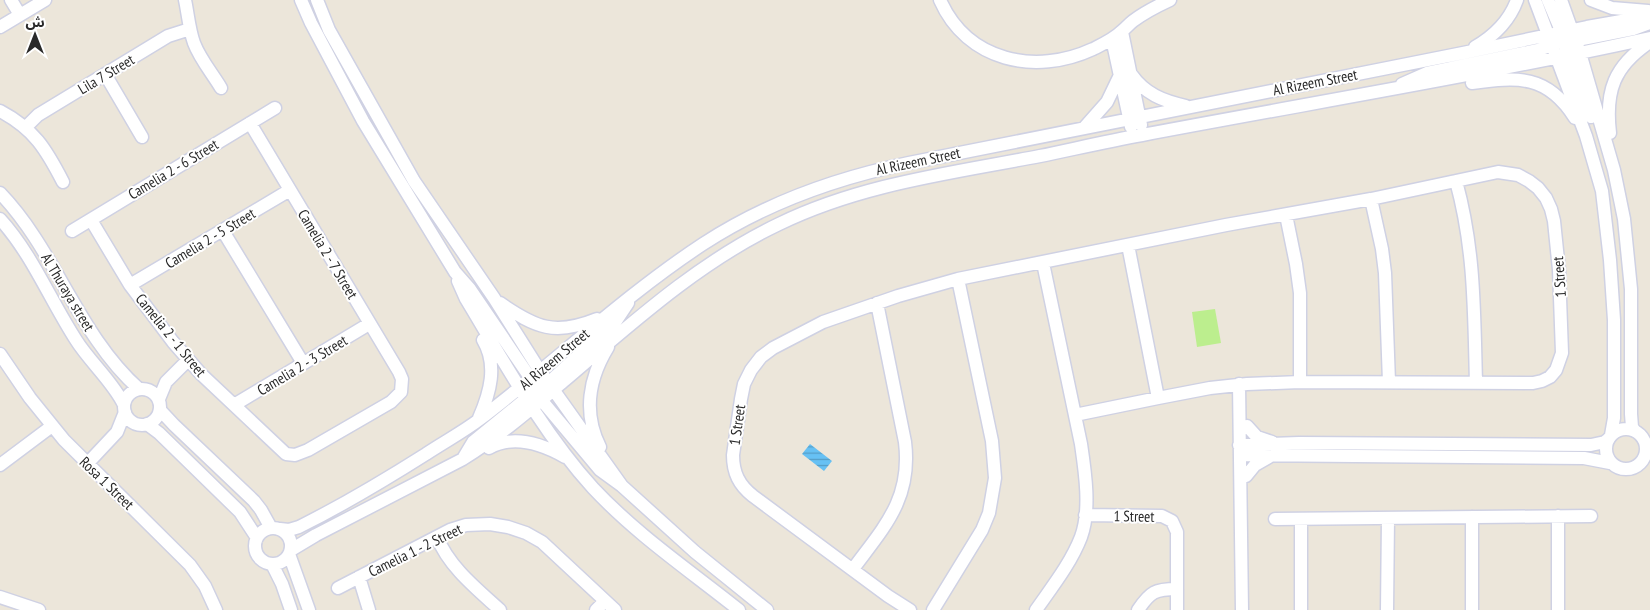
<svg xmlns="http://www.w3.org/2000/svg" width="1650" height="610" viewBox="0 0 1650 610" font-family="'PT Sans Narrow','Noto Sans Arabic',sans-serif">
<defs>
<pattern id="water-rules" width="6" height="5" patternUnits="userSpaceOnUse" patternTransform="scale(1.25)"><rect width="6" height="5" fill="#67c1f4"/><path d="M0 2.5h6" fill="none" stroke="#559dc6"/></pattern>
</defs>
<rect width="100%" height="100%" fill="#ece6da"/>
<!-- pitch -->
<path fill="#bcee8e" d="M1215 309 1221 343 1197 347 1192 312Z"/>
<!-- water -->
<path fill="url(#water-rules)" d="M810 444 832 461 824 471 802 454Z"/>
<g fill="none" stroke-linecap="round" stroke-linejoin="round">
<defs>
<path id="minor" d="M11 0 20 15
M185 0C188 14 189 29 194 43 200 59 212 73 221 88
M301 0 311 23 363 121 455 272 470 289 533 382 542 389 553 390
M317 0 329 30 414 181 494 298 540 371 622 486
M940 0C967 61 1035 76 1093 49 1103 44 1114 39 1122 31 1126 28 1129 24 1133 21 1145 12 1157 6 1170 0
M1535 0 1586 136 1602 191 1610 260 1614 320V418L1611 435
M1548 0 1559 26 1567 38
M1561 0 1580 53 1614 170 1624 219 1631 289V414L1632 427 1635 431
M1591 0 1612 8 1648 11
M0 27 45 0
M1122 32 1141 125
M1112 39 1131 127
M1567 42 1633 29 1650 23
M1475 47C1494 36 1509 22 1517 0
M1566 49 1591 117
M105 74 142 137
M1131 74C1145 94 1163 101 1186 106
M1472 83C1518 77 1547 74 1575 118
M1402 84 1427 73 1538 50 1558 43
M0 111C34 129 46 149 63 182
M26 127 38 115 168 36 190 29
M1084 128 1107 102 1120 75
M1610 133C1605 91 1614 66 1650 42
M1456 181C1475 250 1474 312 1476 383
M0 193C56 251 78 335 139 389
M1371 199 1382 249 1385 273 1389 382
M1286 215 1296 264 1300 293V382
M0 219C32 254 50 300 76 340 89 361 114 383 124 405
M91 220 130 285 173 342 201 374 286 454 295 455 308 450 391 402 401 392 402 379 399 372 250 123
M72 231 275 108
M223 231 303 363
M1128 245 1158 398
M458 281 466 299C504 362 543 433 593 488 637 535 689 570 739 610
M130 285 290 190
M500 303C536 328 555 336 597 319
M0 354 30 398 64 440 190 565 205 586 216 610
M1239 384 1242 610
M544 387 616 321 628 303
M124 407a18 18 0 1 1 36 0a18 18 0 1 1-36 0Z
M538 396 600 470 622 486 695 552 767 610
M159 399 166 382 188 360
M234 405 369 324
M160 410 174 425 254 501 261 510 271 528
M479 418C490 393 498 365 483 340
M147 424 159 433 240 512 257 538
M1247 426 1257 437 1272 442
M1606 449a20 20 0 1 1 40 0a20 20 0 1 1-40 0Z
M1239 445 1299 443 1591 445 1605 442 1607 440
M600 447C583 413 589 378 608 347
M489 448C514 434 542 444 565 457
M1240 455 1584 458 1610 463
M464 457 473 442 533 393
M87 464 117 432 125 412
M0 465 52 426
M1246 476 1255 465 1269 457
M1085 515 1162 516 1172 521 1177 532V610
M1558 516V610
M1472 517V610
M1275 519 1591 516
M1301 519V610
M255 546a18 18 0 1 1 36 0a18 18 0 1 1-36 0Z
M280 529 289 530 299 527C343 505 385 480 426 454 444 442 463 432 480 419 555 362 624 296 703 244 766 203 836 178 909 163L1463 53 1587 27 1650 16
M437 537C449 567 477 589 500 610
M291 550 316 535 463 459C500 436 532 408 565 380 632 323 699 262 779 224 861 184 952 173 1040 156 1074 149 1108 141 1142 135 1311 103 1481 75 1650 38
M289 554 309 610
M272 564 282 584 291 610
M853 569C884 527 912 499 905 442L877 303
M359 577 369 610
M338 588 450 530 466 525 490 524 508 527 526 533 542 542 615 610
M0 597 39 610
M596 610 605 601
M910 610 888 596 753 496C739 485 733 473 733 455L741 399 744 384 751 370 761 357 773 348 823 322 898 296 958 279 1226 225 1371 199 1498 172 1518 175 1529 181 1538 188 1546 198 1551 209 1554 221 1559 270 1562 353 1556 370 1550 377 1542 381 1533 383 1300 382 1247 384 1210 388 1158 398 1075 415
M933 610 982 530 989 513 995 478 992 441 958 279
M1036 610C1052 587 1071 563 1081 537 1091 510 1085 471 1081 444L1043 263
M1138 610C1150 592 1155 589 1177 589
M1387 610 1388 518"/>
</defs>
<!-- minor casing -->
<use href="#minor" stroke="#cfd1e3" stroke-width="15"/>
<!-- minor -->
<use href="#minor" stroke="#fff" stroke-width="12"/>
</g>
<g text-anchor="middle" dominant-baseline="central" stroke-width="4" stroke-linejoin="round" paint-order="stroke">
<!-- street labels -->
<g font-size="15" fill="#292929" stroke="#fff">
<text transform="translate(106 74) rotate(-31)">Lila 7 Street</text>
<text transform="translate(1315 82) rotate(-11)">Al Rizeem Street</text>
<text transform="translate(918 161) rotate(-12)">Al Rizeem Street</text>
<text transform="translate(173 169) rotate(-31)">Camelia 2 - 6 Street</text>
<text transform="translate(210 238) rotate(-31)">Camelia 2 - 5 Street</text>
<text transform="translate(328 254) rotate(59)">Camelia 2 - 7 Street</text>
<text transform="translate(1559 277) rotate(-94)">1 Street</text>
<text transform="translate(68 292) rotate(59)">Al Thuraya street</text>
<text transform="translate(171 335) rotate(51)">Camelia 2 - 1 Street</text>
<text transform="translate(554 359) rotate(-40)">Al Rizeem Street</text>
<text transform="translate(302 365) rotate(-31)">Camelia 2 - 3 Street</text>
<text transform="translate(737 425) rotate(-82)">1 Street</text>
<text transform="translate(107 483) rotate(44)">Rosa 1 Street</text>
<text transform="translate(1134 516) rotate(1)">1 Street</text>
<text transform="translate(415 550) rotate(-26)">Camelia 1 - 2 Street</text>
</g>
</g>
<!-- north arrow -->
<g transform="translate(35 35)" stroke="#ffffff" stroke-width="4" paint-order="stroke">
<path d="M0-4L9 19L0 12L-9 19Z" fill="#292929"/>
<text y="-8" font-size="14" font-weight="bold" text-anchor="middle" fill="#292929">ش</text>
</g>
</svg>
